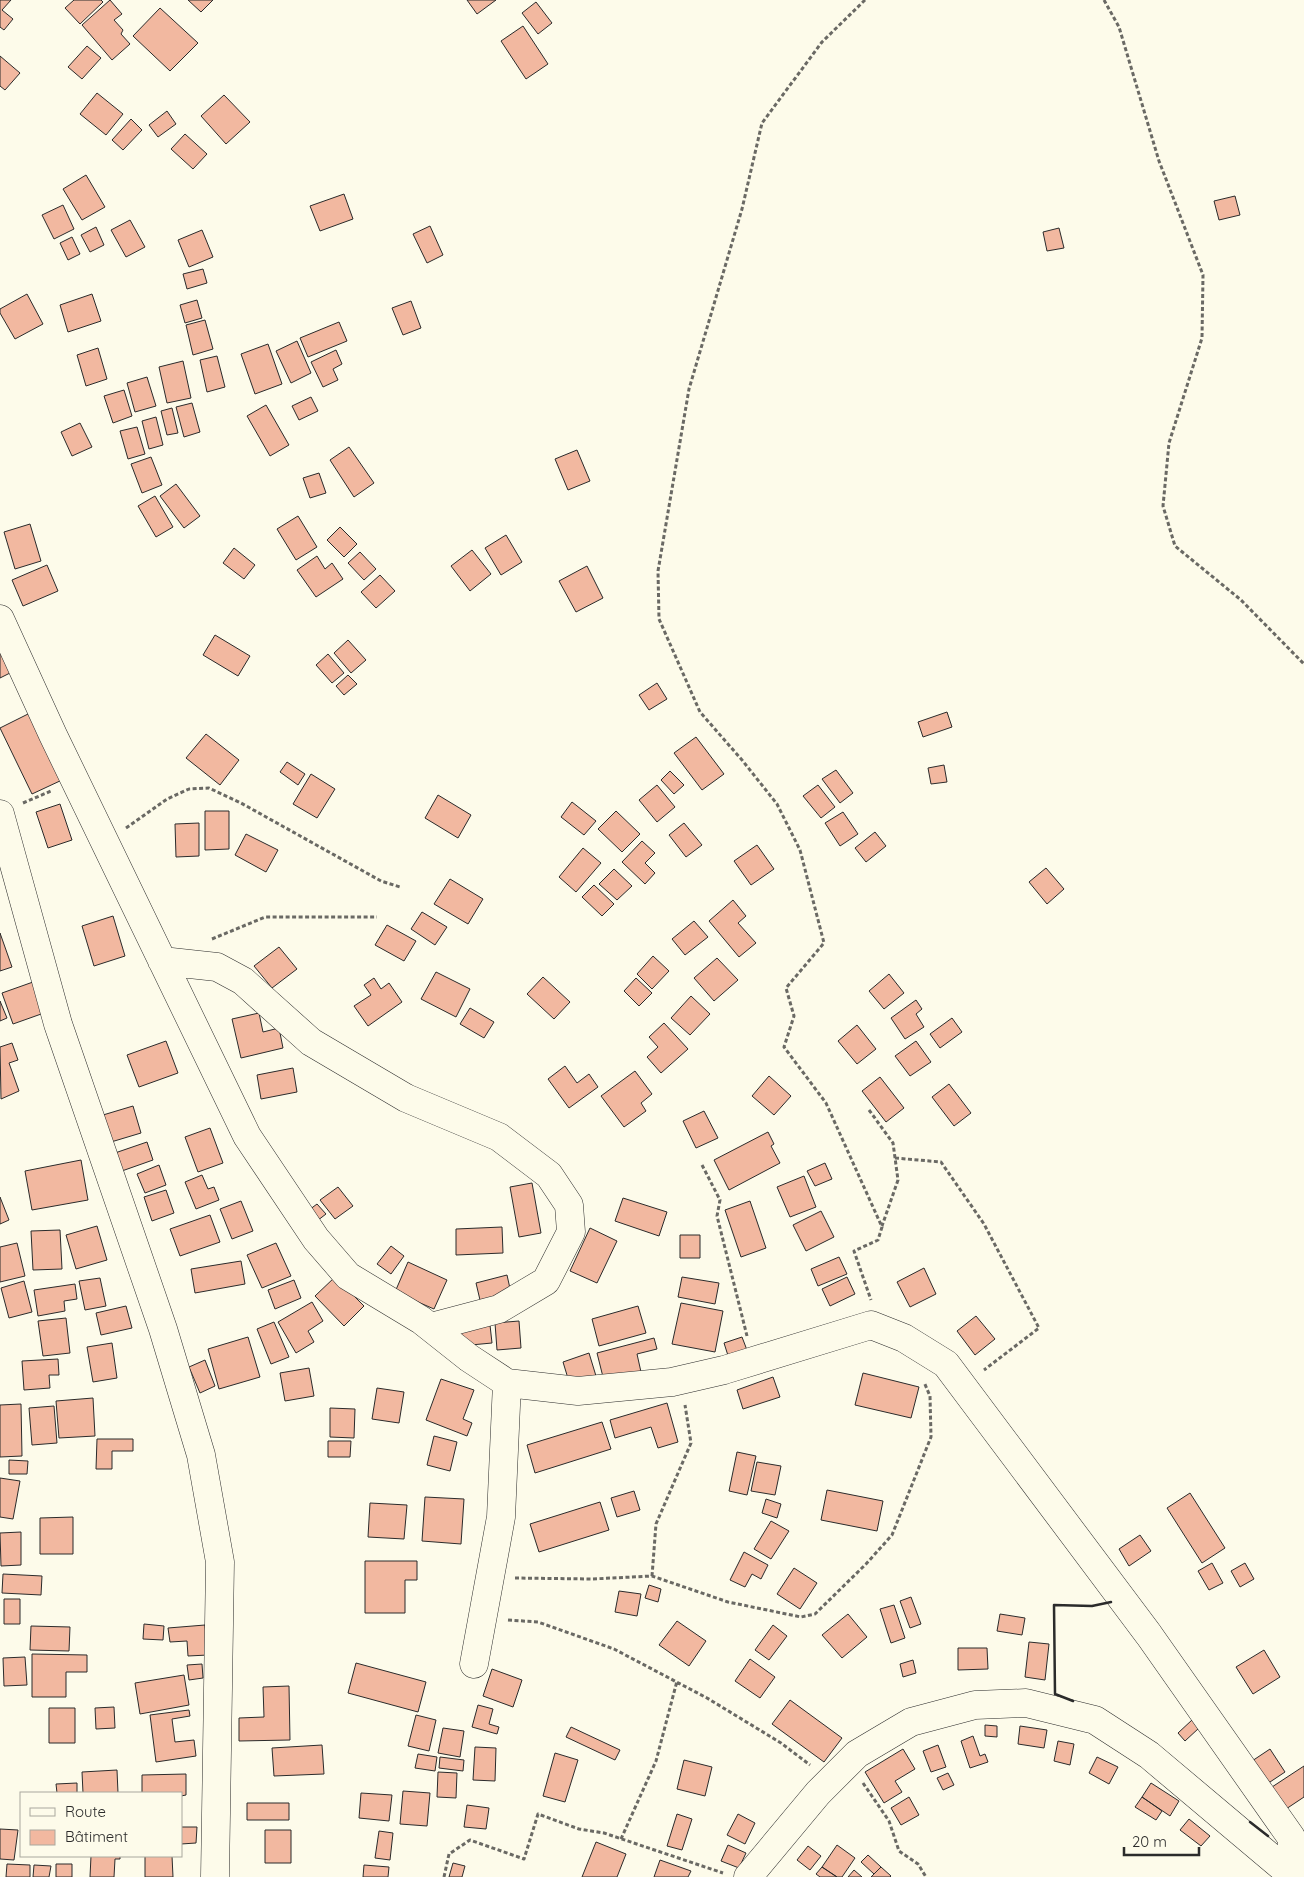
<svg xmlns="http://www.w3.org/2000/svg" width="1304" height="1877" viewBox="0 0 1304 1877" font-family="Quicksand,sans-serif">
<rect width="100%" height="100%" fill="#fdfbea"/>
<!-- building -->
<path fill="#f2b8a0" stroke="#2b2b2b" d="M0 0H11L2 10 13 19 4 30 0 27Z
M74 0H101L103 2 80 24 65 8Z
M110 0 122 14 114 20 123 30 121 34 130 44 112 60 82 25Z
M188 0H213L201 12Z
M467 0H496L477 14Z
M536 2 552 23 538 34 522 13Z
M160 8 198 43 170 71 133 36Z
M523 26 548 64 526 79 501 41Z
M87 46 101 58 82 79 68 67Z
M0 56 20 73 5 90 0 86Z
M97 93 123 114 106 135 80 114Z
M224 95 250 122 226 144 201 116Z
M167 111 176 124 158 137 149 125Z
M131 119 142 130 123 150 112 140Z
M185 134 207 154 193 169 171 149Z
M86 175 105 207 82 220 63 189Z
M344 194 353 219 320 231 310 206Z
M1235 196 1240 215 1219 220 1214 201Z
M63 205 74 229 54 239 42 215Z
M130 220 145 247 126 257 111 230Z
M430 226 443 255 427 263 413 234Z
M96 227 104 245 90 252 81 235Z
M1059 228 1064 248 1047 251 1043 232Z
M202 230 213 257 189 267 178 240Z
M72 237 80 254 68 260 60 243Z
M203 269 207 283 187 289 183 274Z
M27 294 43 324 15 339 0 313V309Z
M92 294 101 321 68 332 60 305Z
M197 300 202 318 185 323 180 305Z
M411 301 421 328 403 335 392 308Z
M205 320 213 349 193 355 186 325Z
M339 322 347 341 308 357 300 338Z
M297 341 311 373 291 383 276 351Z
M268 344 282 384 255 394 241 354Z
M98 348 107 379 86 386 77 355Z
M336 350 342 364 333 369 338 380 323 387 311 362Z
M217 356 225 387 207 392 200 360Z
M183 361 191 398 167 403 159 367Z
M147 377 156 406 135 412 127 383Z
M124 390 132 416 113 423 104 396Z
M311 397 318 411 299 420 292 406Z
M192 403 200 432 184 437 176 407Z
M266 405 289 445 270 456 247 416Z
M172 408 178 433 167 435 161 411Z
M156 417 163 445 149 449 142 421Z
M80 423 92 447 72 456 61 432Z
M137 427 145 454 128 459 120 431Z
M349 447 374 483 354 497 330 460Z
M577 450 590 481 568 490 555 459Z
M151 457 162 485 142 493 131 464Z
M319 473 326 493 310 498 303 478Z
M176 484 200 516 184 528 160 496Z
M155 496 173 527 156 537 138 506Z
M298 516 317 547 296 560 277 529Z
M30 524 41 561 15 569 4 532Z
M340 527 357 544 344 557 327 540Z
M506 535 522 562 501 575 485 548Z
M234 548 255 565 244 579 223 563Z
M472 550 491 574 470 591 451 566Z
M360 552 376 569 364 580 348 563Z
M317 556 325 569 332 563 343 579 316 597 297 570Z
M47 565 58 591 23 606 12 580Z
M587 566 603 598 576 612 559 581Z
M380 575 395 591 376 608 361 592Z
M215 635 250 656 238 676 203 655Z
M348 640 366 660 351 673 334 653Z
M1 652 12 672 0 678V653Z
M328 654 344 673 332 683 316 665Z
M348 675 357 684 344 695 336 686Z
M657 683 667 699 649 710 639 695Z
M947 712 952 727 923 737 918 722Z
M30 713 62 780 32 794 0 728Z
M206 734 239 760 220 785 186 758Z
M696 737 724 774 702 790 674 753Z
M287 762 305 774 298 785 280 772Z
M944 765 947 782 931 784 928 768Z
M836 770 853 793 840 803 822 779Z
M670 771 684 785 674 794 661 780Z
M311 774 335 789 317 818 293 804Z
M657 785 675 807 657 822 639 800Z
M818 785 835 807 821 818 803 796Z
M438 795 471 815 458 838 425 818Z
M572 802 596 821 584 835 561 817Z
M60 804 72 840 48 848 36 812Z
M205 811H229V849L205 850Z
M616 811 640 834 622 852 598 829Z
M843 812 858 834 840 846 825 823Z
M199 823V856L176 857 175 824Z
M684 823 702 845 686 857 669 835Z
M875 832 886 846 866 862 855 848Z
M246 834 278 850 266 872 235 855Z
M642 841 655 853 645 863 655 873 645 884 622 862Z
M757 845 774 869 751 885 734 861Z
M583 848 601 863 576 892 559 877Z
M1046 868 1064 889 1047 904 1029 882Z
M614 869 632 886 617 900 599 884Z
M450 879 483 899 468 924 434 904Z
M594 885 614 904 602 916 582 897Z
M733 900 746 916 738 923 756 943 739 957 709 921Z
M422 912 447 927 435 945 411 929Z
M113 916 125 956 94 966 82 926Z
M694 921 708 937 685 955 672 939Z
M387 925 416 941 404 961 375 945Z
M0 933 12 967 0 971Z
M279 947 297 969 272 988 254 966Z
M653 956 669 971 652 989 637 974Z
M717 958 738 980 714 1001 694 978Z
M436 972 470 989 456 1017 421 999Z
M889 974 904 993 884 1009 869 991Z
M543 977 570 1002 554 1019 527 994Z
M374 978 381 989 389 983 402 1002 368 1026 354 1006 371 995 364 985Z
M636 978 652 993 639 1006 624 991Z
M33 982 44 1013 13 1024 2 993Z
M691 996 710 1014 690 1035 671 1018Z
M916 1000 922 1009 916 1014 924 1027 905 1039 891 1018Z
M0 1001 7 1018 0 1021Z
M470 1008 494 1022 484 1038 460 1024Z
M259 1013 263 1032 279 1028 283 1048 241 1058 232 1019Z
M952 1018 962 1032 940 1048 930 1034Z
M664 1023 688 1049 661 1073 647 1057 658 1047 649 1037Z
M857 1025 876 1049 857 1064 838 1041Z
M166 1041 178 1073 139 1087 127 1055Z
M916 1041 931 1062 910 1076 895 1056Z
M12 1043 18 1060 9 1063 19 1091 1 1099 0 1047Z
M565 1066 577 1083 589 1074 598 1087 569 1108 548 1079Z
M293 1068 297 1092 261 1099 257 1075Z
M635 1071 652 1094 641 1103 646 1111 624 1127 601 1096Z
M769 1076 791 1096 774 1115 752 1096Z
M880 1077 904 1108 886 1122 862 1091Z
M949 1084 971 1113 954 1126 932 1097Z
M133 1106 141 1133 111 1142 103 1115Z
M704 1111 718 1138 696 1148 683 1121Z
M210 1128 223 1163 198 1172 185 1137Z
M768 1132 774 1144 771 1146 780 1163 729 1190 714 1160Z
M147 1142 153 1160 119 1172 112 1154Z
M81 1160 88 1200 32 1210 25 1171Z
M825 1163 832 1179 815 1186 807 1171Z
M159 1165 166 1185 145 1193 137 1174Z
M202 1175 208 1189 214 1187 219 1200 196 1209 185 1182Z
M804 1176 816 1207 790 1217 777 1187Z
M532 1183 541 1233 519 1237 510 1187Z
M338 1187 353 1206 335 1219 320 1200Z
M166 1190 174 1213 152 1221 144 1197Z
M0 1197 9 1220 0 1224Z
M623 1198 667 1212 659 1236 615 1221Z
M241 1201 253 1231 232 1239 220 1209Z
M750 1201 766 1248 741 1257 725 1210Z
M317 1204 326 1214 313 1224 305 1213Z
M821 1211 834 1237 806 1251 793 1225Z
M210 1215 220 1242 180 1256 170 1229Z
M97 1226 107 1260 76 1269 66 1235Z
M502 1227 503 1253 456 1255V1229Z
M590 1228 617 1241 597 1283 570 1271Z
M60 1230 62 1269 33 1270 31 1231Z
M680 1235H700V1258H680Z
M17 1243 25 1276 0 1282V1247Z
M276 1243 291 1276 262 1288 247 1255Z
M391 1246 404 1256 391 1274 377 1264Z
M839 1257 847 1274 818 1286 811 1269Z
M241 1261 245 1284 195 1293 191 1269Z
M408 1262 447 1280 434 1309 395 1292Z
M924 1268 936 1294 910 1307 897 1282Z
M507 1275 511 1293 480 1300 476 1283Z
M335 1277 364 1306 344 1326 315 1296Z
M682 1277 719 1283 715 1304 678 1297Z
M847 1277 855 1294 830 1306 822 1289Z
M100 1278 106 1306 85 1310 79 1281Z
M294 1280 301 1298 275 1309 268 1290Z
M24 1281 32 1312 9 1318 1 1288Z
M75 1284 77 1299 64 1301 65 1311 38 1316 34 1290Z
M312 1302 323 1321 308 1331 314 1342 296 1353 278 1322Z
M681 1303 723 1311 715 1352 672 1344Z
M126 1306 132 1328 101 1335 96 1313Z
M638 1306 646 1333 599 1346 592 1319Z
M976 1316 995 1339 975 1355 957 1331Z
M66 1318 70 1353 43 1356 38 1321Z
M519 1321 521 1348 497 1350 495 1323Z
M274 1322 289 1357 271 1364 257 1329Z
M490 1325 492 1343 460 1346 459 1327Z
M248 1337 260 1377 219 1389 208 1349Z
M742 1337 750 1358 731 1365 724 1343Z
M654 1338 657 1349 637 1354 641 1372 604 1381 597 1353Z
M112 1343 117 1378 93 1382 87 1347Z
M589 1353 596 1376 570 1385 563 1362Z
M58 1359 59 1375H49L50 1388 24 1390 22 1361Z
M205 1360 215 1386 200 1393 189 1367Z
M309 1368 314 1396 285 1401 280 1373Z
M863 1373 919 1387 911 1418 855 1405Z
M773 1377 780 1397 743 1409 737 1390Z
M441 1379 474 1390 463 1419 472 1423 467 1436 426 1420Z
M377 1388 404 1392 399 1423 372 1419Z
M93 1398 95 1436 59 1438 56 1401Z
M667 1403 678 1442 658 1448 651 1427 615 1438 610 1420Z
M21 1404 22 1456 0 1457V1405Z
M54 1406 57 1443 32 1445 29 1408Z
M330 1408 355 1409 354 1438 330 1437Z
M602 1422 611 1449 535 1473 527 1445Z
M434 1436 457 1442 450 1471 427 1465Z
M97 1439H133V1451H112V1469H96Z
M328 1441H351L350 1457H328Z
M737 1452 756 1456 747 1495 729 1491Z
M9 1460 28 1461 27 1474H9Z
M757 1462 781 1466 775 1495 751 1491Z
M0 1478 20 1481 13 1519 0 1517Z
M827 1490 883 1501 877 1531 821 1520Z
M634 1491 640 1510 617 1517 611 1498Z
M1190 1493 1225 1548 1202 1563 1167 1508Z
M425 1497 464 1499 461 1544 422 1541Z
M766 1499 781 1504 777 1518 762 1513Z
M600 1502 609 1530 539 1552 530 1524Z
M370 1503 407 1505 404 1539 368 1537Z
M73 1517V1554H40V1518Z
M771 1521 789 1531 771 1559 754 1549Z
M21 1532V1565L1 1566 0 1533Z
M1140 1535 1151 1551 1129 1566 1119 1549Z
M744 1552 768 1565 761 1579 752 1574 745 1587 730 1580Z
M365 1561H417V1580H405V1613H365Z
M1212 1563 1223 1583 1209 1590 1198 1571Z
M1245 1563 1254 1579 1240 1587 1231 1571Z
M794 1568 817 1583 800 1609 777 1594Z
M3 1574 42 1576 41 1595 2 1593Z
M649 1585 661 1589 658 1602 645 1598Z
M619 1591 641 1594 637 1616 615 1612Z
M911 1597 921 1624 910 1628 900 1601Z
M4 1599H20V1624H4Z
M894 1605 905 1638 891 1643 880 1609Z
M848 1614 867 1637 842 1658 822 1635Z
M1000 1614 1025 1618 1022 1635 997 1631Z
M677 1621 706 1641 689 1666 659 1645Z
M144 1624 164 1626 163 1640 143 1639Z
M205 1625 208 1655 188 1656 187 1641 170 1642 168 1628Z
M773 1625 787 1636 769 1660 755 1650Z
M31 1626 70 1627 69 1651 30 1650Z
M1029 1642 1049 1644 1045 1680 1025 1677Z
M958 1648H987L988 1669 958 1670Z
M1264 1650 1280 1677 1253 1694 1236 1667Z
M32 1654 87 1655V1672H66V1697H32Z
M25 1657 27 1685 4 1686 3 1658Z
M750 1659 775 1677 760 1698 735 1681Z
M913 1660 916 1673 903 1677 900 1664Z
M356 1663 426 1682 418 1712 348 1693Z
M202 1664 203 1678 189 1680 187 1665Z
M492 1669 522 1680 513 1707 483 1696Z
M184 1675 189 1705 140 1714 135 1683Z
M289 1686 290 1740 239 1741V1718L264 1717 263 1687Z
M790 1700 842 1738 824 1762 772 1724Z
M478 1705 493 1709 489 1724 499 1727 497 1734 472 1727Z
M114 1707 115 1728 96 1729 95 1708Z
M49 1708H75V1743H49Z
M189 1710 190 1716 172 1719 175 1742 194 1740 196 1756 156 1762 150 1715Z
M416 1715 436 1720 429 1751 408 1746Z
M1192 1720 1199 1728 1185 1741 1178 1733Z
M985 1725 997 1726V1737L985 1736Z
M1020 1726 1047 1730 1044 1748 1018 1744Z
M571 1727 620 1750 615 1760 566 1737Z
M443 1728 464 1731 460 1757 438 1753Z
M973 1736 980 1756 985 1754 988 1762 970 1768 961 1741Z
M1058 1741 1074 1744 1070 1765 1054 1761Z
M322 1745 324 1774 274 1776 272 1748Z
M938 1745 946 1767 931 1772 923 1751Z
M475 1747 496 1748 495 1781 473 1780Z
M903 1749 915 1769 895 1781 902 1792 884 1803 865 1772Z
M1270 1749 1285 1772 1264 1786 1249 1763Z
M555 1753 578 1760 565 1802 543 1796Z
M418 1754 437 1757 435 1771 415 1768Z
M440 1757 464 1760 463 1771 439 1768Z
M1097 1757 1118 1767 1109 1784 1089 1773Z
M684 1760 712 1767 705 1796 677 1789Z
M1304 1766V1797L1286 1809 1272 1787Z
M117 1770 118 1793H83L82 1772Z
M438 1772 457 1773 456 1798 437 1797Z
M948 1773 954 1785 943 1790 937 1778Z
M186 1774V1795L181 1796V1793H142V1775Z
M77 1783V1793H57L56 1784Z
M1151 1783 1179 1801 1170 1816 1142 1797Z
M403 1791 430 1793 427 1826 400 1824Z
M361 1793 392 1795 389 1821 359 1818Z
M909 1797 919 1815 901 1825 891 1808Z
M1142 1797 1162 1811 1156 1820 1135 1807Z
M247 1803H289V1820H247Z
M467 1805 489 1808 486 1829 464 1827Z
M677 1814 692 1819 682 1850 667 1846Z
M738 1814 755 1823 745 1844 727 1835Z
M1189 1819 1210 1836 1201 1846 1180 1830Z
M181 1827H197L196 1843 181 1844Z
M0 1829 18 1830 14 1860 0 1859Z
M265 1830H291V1863H265Z
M379 1831 393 1833 390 1860 375 1858Z
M596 1842 626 1854 617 1877H582Z
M728 1845 746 1853 739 1868 721 1861Z
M837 1845 855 1858 842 1877H837L822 1867Z
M808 1846 821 1856 810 1870 797 1860Z
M868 1855 881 1867 874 1874 861 1862Z
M91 1856H120V1859H115L114 1877H90Z
M145 1856H172L173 1877H145Z
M660 1860 691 1871 688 1877H654Z
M453 1863 465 1866 462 1877H449Z
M7 1864 30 1865V1877H6Z
M56 1864H72V1877H56Z
M34 1865 51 1866 49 1877H33Z
M364 1865 389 1867 388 1877H363Z
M822 1867 837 1877H820L816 1874Z
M881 1867 891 1876 890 1877H871Z
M854 1870 862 1877H848Z"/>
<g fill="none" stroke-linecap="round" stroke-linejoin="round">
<defs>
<path id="minor" d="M0 619 53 735 247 1136 316 1239 348 1276 421 1320 469 1358 507 1383 578 1391 672 1382 724 1370 871 1325 904 1338 946 1364 1149 1635 1291 1837 1296 1877
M0 814 58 1024 163 1329 201 1455 220 1562 215 1877
M162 961 217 967 243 981 311 1042 406 1098 499 1137 549 1175 569 1205 571 1232 546 1281 499 1309 431 1327
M474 1664 501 1517 507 1383
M748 1877 818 1793 857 1754 911 1722 975 1705 1026 1703 1095 1720 1149 1755 1294 1877"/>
</defs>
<!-- minor casing -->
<use href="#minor" stroke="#2b2b2b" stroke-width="29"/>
<!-- path -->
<path stroke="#6a6964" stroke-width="3" stroke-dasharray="4 2.5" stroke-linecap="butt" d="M865 0 822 42 762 123 742 209 689 389 658 571 659 619 700 712 742 760 777 804 800 850 824 943 786 988 794 1016 784 1047 826 1103 882 1227 878 1240 854 1251 871 1300
M1104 0 1119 27 1159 161 1203 275 1202 338 1169 443 1163 506 1175 546 1241 600 1304 664
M23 803 51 791
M126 828 167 799 189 789 209 788 241 803 381 881 400 887
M212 939 265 917H377
M869 1110 893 1143 898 1180 882 1226
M895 1158 941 1162 984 1224 1039 1328 984 1370
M702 1165 720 1200 717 1216 747 1336
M652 1576 656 1524 691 1443 685 1405
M515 1578 592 1579 652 1576 728 1602 801 1617 815 1614 866 1564 892 1535 931 1437 930 1396 924 1382
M508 1620 538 1622 614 1649 707 1698 781 1743 810 1765
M863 1783 889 1821 899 1851 918 1864 926 1877
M621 1839 656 1761 677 1681
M444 1877 449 1854 470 1840 524 1859 538 1814 579 1829 604 1833 723 1873"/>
<!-- minor -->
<use href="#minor" stroke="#fdfbea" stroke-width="28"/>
<!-- wall -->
<path stroke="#2b2b2b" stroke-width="2.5" d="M1073 1701 1055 1694 1054 1605 1092 1606 1111 1602
M1250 1822 1268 1836"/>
</g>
<!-- legend -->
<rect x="20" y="1792" width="162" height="65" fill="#fdfbea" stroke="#a9a89e"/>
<rect x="30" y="1808" width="25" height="8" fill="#fdfbea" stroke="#a9a89e"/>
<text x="65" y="1817" font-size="15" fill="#2b2b2b">Route</text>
<rect x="30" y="1830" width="25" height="15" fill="#f2b8a0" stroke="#a9a89e"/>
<text x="65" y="1842" font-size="15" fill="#2b2b2b">Bâtiment</text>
<!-- scale -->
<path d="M1124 1847v8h75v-8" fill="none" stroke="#2b2b2b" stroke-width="2.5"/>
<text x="1132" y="1847" font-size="15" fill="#2b2b2b" stroke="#fdfbea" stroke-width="4" paint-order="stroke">20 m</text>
</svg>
